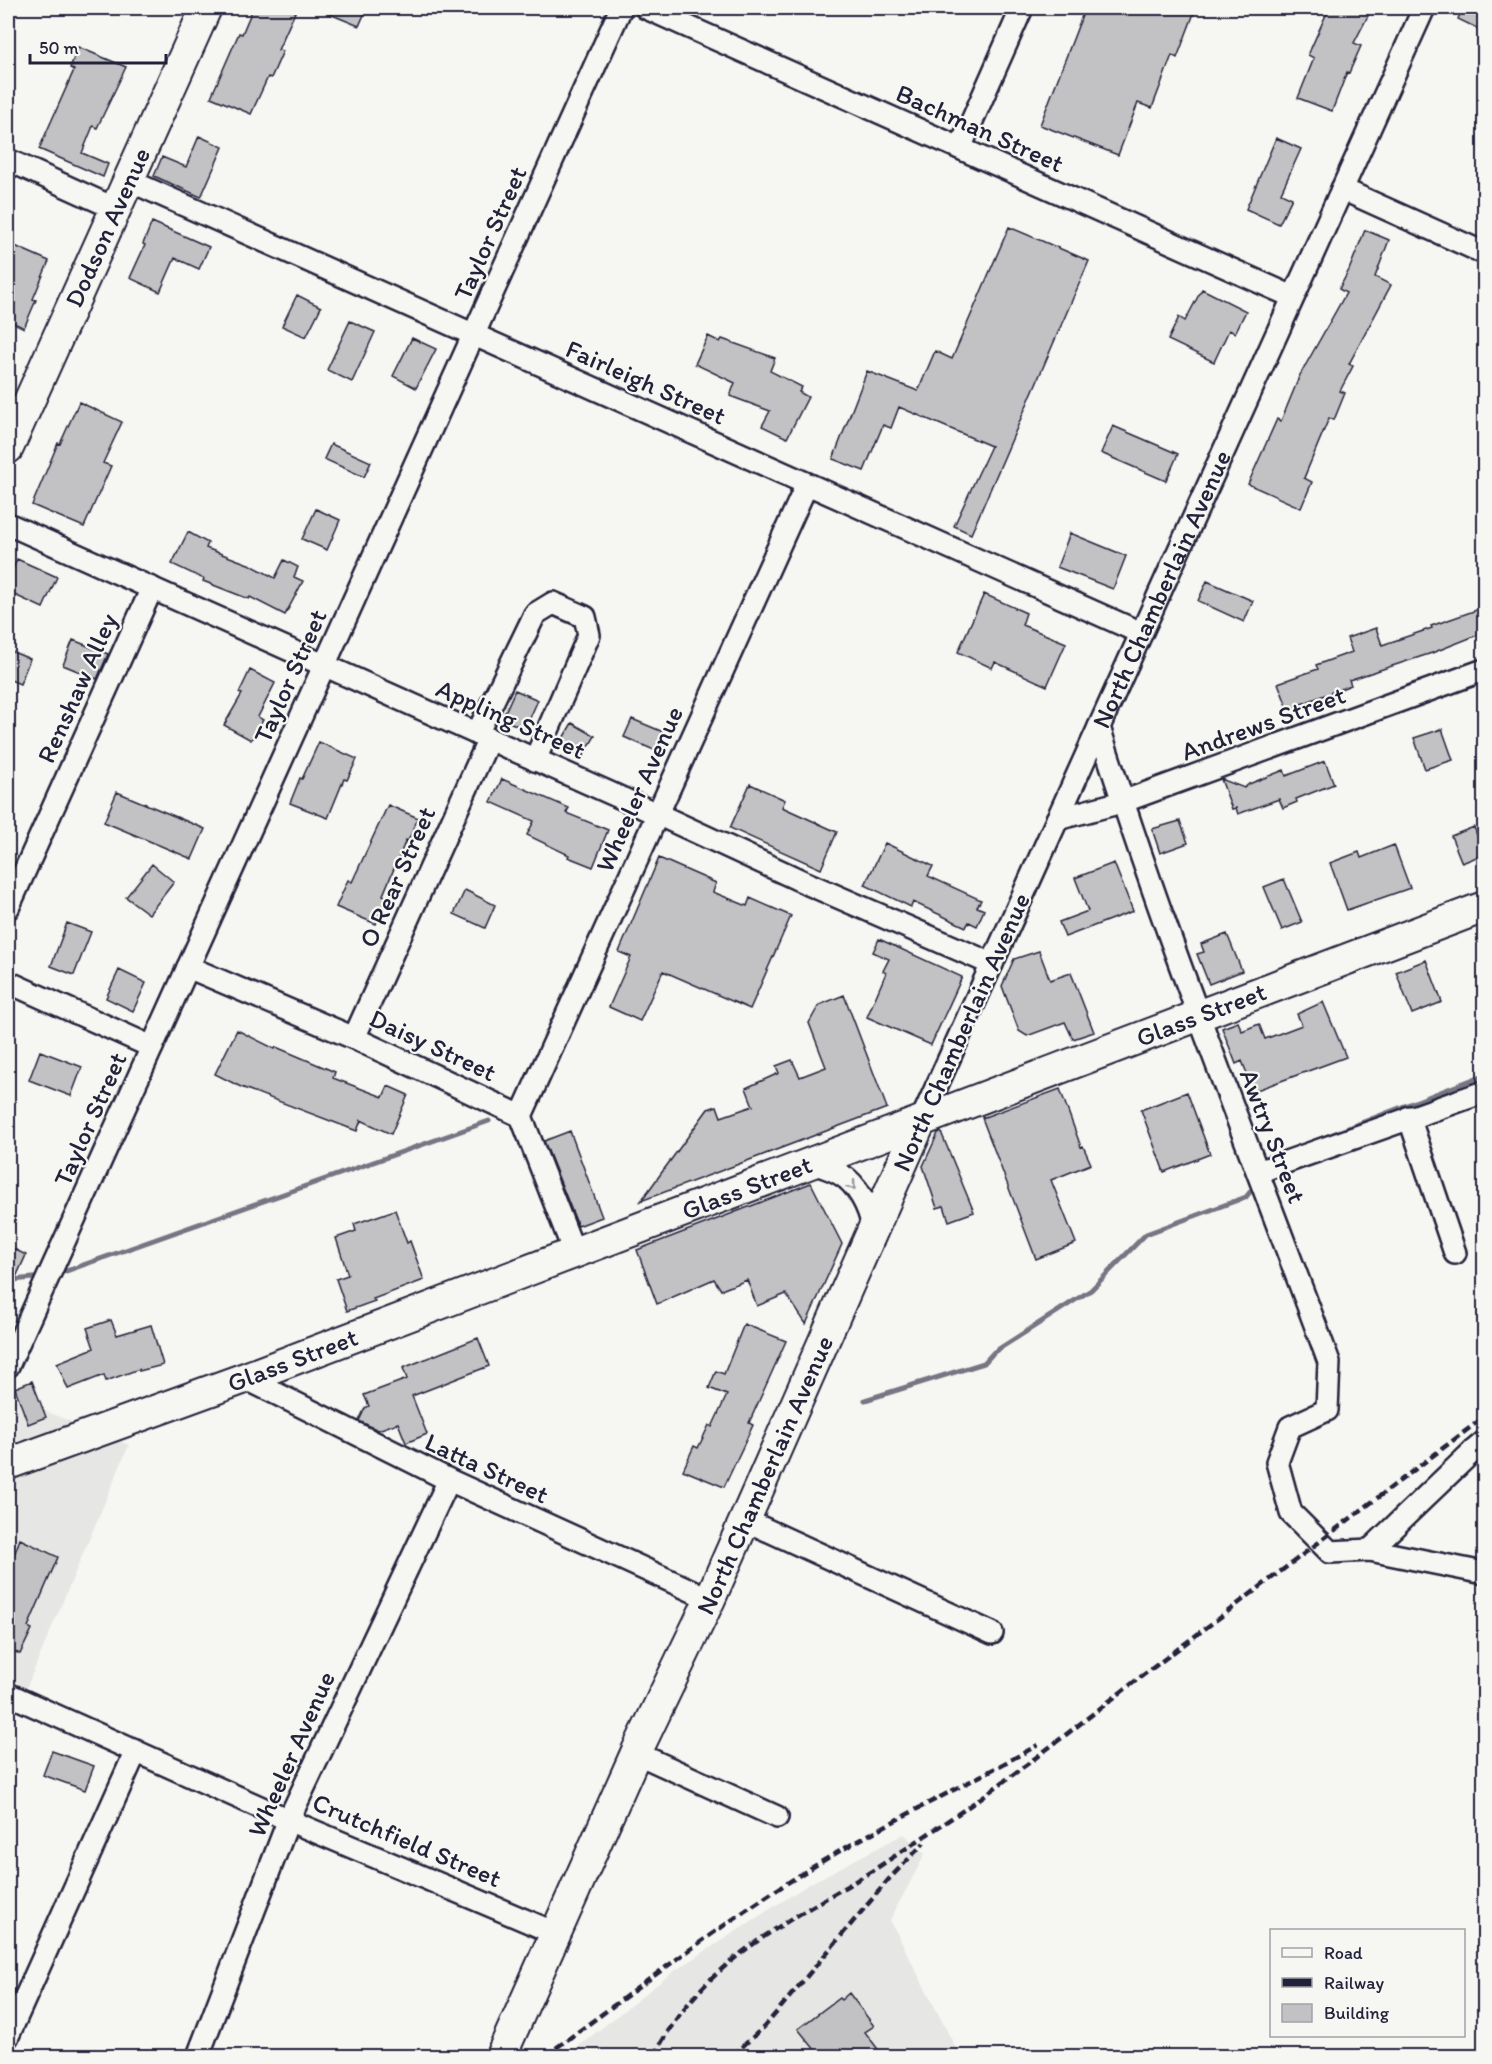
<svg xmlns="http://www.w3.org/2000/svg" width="1492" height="2064" viewBox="0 0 1492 2064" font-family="Itim,sans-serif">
<rect width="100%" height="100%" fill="#f6f6f2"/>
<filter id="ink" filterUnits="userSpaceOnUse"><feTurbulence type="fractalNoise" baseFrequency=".0167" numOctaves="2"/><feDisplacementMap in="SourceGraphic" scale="12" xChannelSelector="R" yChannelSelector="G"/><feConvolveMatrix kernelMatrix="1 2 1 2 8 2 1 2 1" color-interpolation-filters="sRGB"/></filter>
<g filter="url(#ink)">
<!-- built -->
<path fill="#e6e6e4" d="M8 1396 129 1445 14 1717 8 1714Z
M904 1834 925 1854 890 1920 960 2056H566L673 1972 809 1884Z"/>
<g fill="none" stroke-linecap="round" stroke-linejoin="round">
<!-- stream -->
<path stroke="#757583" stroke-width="5" d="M1307 1144 1484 1075
M55 1275 489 1121
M8 1279 13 1280 43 1277
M865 1400 984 1363 994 1352 1091 1290 1146 1234 1246 1197 1250 1192"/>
</g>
<!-- building -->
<path fill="#c2c2c4" stroke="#22223b" stroke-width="1.5" d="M253 8H297L278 50 283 51 271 78 268 77 251 114 211 97 239 33 242 34Z
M315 8H367L359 26Z
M1085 8H1196L1177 58 1172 55 1152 108 1138 103 1118 155 1040 125Z
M1329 8H1372L1354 43 1361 46 1349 73 1347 72 1332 111 1298 98 1314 58 1308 55Z
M1463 8H1485V32L1458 19Z
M78 47 126 67 97 128 93 126 82 153 108 164 103 177 39 149 74 70 70 68Z
M199 136 223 147 201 197 154 176 162 157 186 167Z
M1276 138 1301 149 1281 193 1292 198 1279 224 1246 209Z
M152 222 209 247 199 269 175 258 160 292 130 278 145 245 143 244Z
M1009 227 1089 261 971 534 954 526 991 446 899 407 891 428 883 425 864 471 833 459 867 371 918 391 935 351 952 359Z
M1365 230 1389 240 1375 277 1391 285 1349 364 1353 366 1340 391 1345 393 1334 420 1329 418 1304 478 1312 482 1301 508 1248 484 1277 419 1281 421 1300 375 1346 293 1339 289 1349 270Z
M8 243 49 261 33 299 36 300 24 328 8 320Z
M1202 289 1246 311 1235 333 1229 330 1214 362 1168 340 1179 317 1185 321Z
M297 295 321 307 306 337 282 326Z
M350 321 375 332 352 382 327 370Z
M708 336 720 342 722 339 775 358 770 371 802 387 799 392 808 397 787 438 762 426 770 411 730 396 735 383 695 364Z
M412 338 436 349 416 388 393 376Z
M79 402 122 422 103 463 111 466 84 527 32 505 58 443 60 444Z
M1113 426 1178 454 1166 481 1101 453Z
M331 444 371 462 364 477 324 459Z
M316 509 340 520 327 550 302 539Z
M188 532 208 543 206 548 251 565 275 578 284 560 298 567 294 577 303 581 285 615 250 597 249 599 203 581 204 579 172 564Z
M1070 533 1126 556 1113 589 1057 567Z
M17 559 57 577 43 608 8 592V580Z
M1207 581 1253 601 1244 622 1198 601Z
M984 594 1026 613 1022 625 1066 643 1047 686 995 662 992 668 958 652Z
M1485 607V632L1432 653 1349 680 1351 685 1288 709 1278 683 1318 669 1316 665 1352 652 1347 638 1376 628 1382 645 1432 628 1431 626Z
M73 640 108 654 97 679 63 665Z
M8 650 30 659 20 684 8 679Z
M250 670 275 683 258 717 263 720 251 740 224 725 242 694 239 693Z
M515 690 538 700 525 729 502 719Z
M632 719 668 734 661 753 624 737Z
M572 723 595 736 582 758 559 745Z
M1442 729 1453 760 1425 769 1414 738Z
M319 742 357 759 347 780 344 779 328 818 290 803 300 778 302 779Z
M1325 761 1334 784 1296 799 1297 802 1283 808 1279 799 1238 814 1236 808 1232 809 1221 779 1244 788 1249 784 1284 770 1286 776Z
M502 779 569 808 566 813 608 830 593 867 568 857 569 855 527 835 534 821 491 802Z
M750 784 785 800 782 807 837 832 821 869 730 828Z
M117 792 205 829 192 859 104 822Z
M388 805 418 818 408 841 406 840 383 895 387 897 376 924 336 907 348 880 352 882Z
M1180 821 1188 843 1160 853 1152 829Z
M1474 827 1484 854 1462 863 1451 836Z
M885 843 933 866 928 876 981 900 977 907 984 910 977 926 969 922 966 927 913 902 911 907 865 885Z
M1394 845 1410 888 1347 910 1330 863 1359 852 1361 858Z
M659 858 716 883 713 892 747 906 750 898 791 916 750 1009 663 971 640 1021 609 1007 631 957 619 952Z
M1114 863 1133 911 1065 937 1059 922 1088 911 1075 878Z
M152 864 174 882 149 914 126 897Z
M1284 879 1302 922 1282 930 1264 887Z
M465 890 495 905 485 928 454 914Z
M67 923 91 932 74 975 51 966Z
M1227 934 1242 971 1209 984 1197 954 1204 952 1201 944Z
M879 939 962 977 931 1045 867 1017 886 973 883 971 889 959 873 952Z
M1039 951 1050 980 1071 973 1094 1032 1073 1039 1065 1022 1027 1036 1019 1031 1002 986 1014 959Z
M1426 960 1442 1002 1412 1014 1396 972Z
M119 970 146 983 133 1011 106 998Z
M844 995 887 1108 641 1201 708 1109 717 1106 721 1117 753 1106 746 1088 779 1073 776 1066 792 1060 800 1077 826 1067 809 1023 819 1005Z
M1323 1002 1346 1057 1254 1091 1242 1061 1236 1064 1222 1028 1238 1022 1242 1031 1259 1024 1265 1039 1302 1025 1297 1014Z
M237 1030 275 1049 276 1047 335 1072 333 1078 383 1097 388 1086 408 1095 391 1134 361 1120 357 1131 241 1087 215 1074Z
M40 1051 82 1067 71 1096 29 1080Z
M1060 1089 1081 1147 1083 1146 1091 1164 1051 1180 1076 1243 1036 1259 982 1118Z
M1187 1092 1210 1154 1164 1172 1141 1110Z
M570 1131 602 1217 578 1226 544 1141Z
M941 1132 974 1212 949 1221 944 1206 937 1208 923 1166 938 1133Z
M811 1183 842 1244 806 1324 786 1294 757 1306 747 1280 721 1290 714 1279 657 1304 637 1250Z
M395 1210 407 1243 410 1241 424 1280 373 1299 375 1301 347 1311 336 1279 348 1275 336 1238 356 1231 354 1224Z
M8 1246 26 1255 8 1295Z
M111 1320 117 1335 151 1325 163 1365 139 1371V1369L106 1381 104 1375 68 1389 57 1363 94 1348 87 1328Z
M744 1324 786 1341 749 1423 753 1425 724 1487 683 1470 694 1446 698 1448 709 1425 712 1427 727 1395 709 1388 716 1371 724 1374Z
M478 1338 489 1366 412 1396 427 1434 406 1443 398 1423 378 1430 359 1421 365 1408 369 1406 364 1395 407 1379 403 1368Z
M32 1381 46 1417 28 1424 15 1388Z
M20 1539 58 1557 28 1627 32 1629 20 1654 8 1649V1571Z
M52 1751 94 1766 85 1790 43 1775Z
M849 1993 874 2026 865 2032 883 2056H820L798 2029 839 1998 841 2000Z"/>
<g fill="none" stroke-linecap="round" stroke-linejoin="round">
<defs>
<g id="street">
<path d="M646 8 1293 297"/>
<path d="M960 148 1022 8"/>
<path d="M8 160 116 209"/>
<path d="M128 180 1141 633"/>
<path d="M1342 189 1484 253"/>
<path d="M8 524 657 814 806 883 992 964"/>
<path d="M1099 727C1166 942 1251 1151 1329 1362L1327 1410 1290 1427 1277 1462 1291 1513 1330 1552 1370 1550 1484 1573"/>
<path d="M477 734 535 614 553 603 585 617 589 635 535 760"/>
<path d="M1057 819 1122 802 1484 670"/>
<path d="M8 908 152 588"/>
<path d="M188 967 354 1038 521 1116 574 1252"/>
<path d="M8 982 152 1047"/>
<path d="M354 1038 489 739"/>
<path d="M521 1116 807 484"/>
<path d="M1409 1117 1455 1253"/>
<path id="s1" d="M920 1123 1424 8"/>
<path d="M813 1163C821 1166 832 1169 840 1174 858 1184 869 1208 873 1227"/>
<path d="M1258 1172 1484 1092"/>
<path d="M8 1366 621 8"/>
<path d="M245 1378 449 1480 710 1599"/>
<path d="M745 1520 992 1633"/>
<path d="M1370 1550 1472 1452 1484 1442"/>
<path d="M8 1694 302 1826 555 1933"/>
<path d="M636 1753 777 1817"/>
<path d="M8 2036 136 1751"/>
<path d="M198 2056 289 1819 449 1480"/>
</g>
<g id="secondary">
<path id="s2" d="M8 448 206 8"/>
<path id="s3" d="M8 1464 245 1378 1484 907"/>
<path id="s4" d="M501 2056 636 1753 710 1599 920 1123"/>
</g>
</defs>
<!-- street casing -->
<use href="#street" stroke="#22223b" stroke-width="26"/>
<!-- secondary casing -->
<use href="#secondary" stroke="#22223b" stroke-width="34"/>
<!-- street -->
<use href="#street" stroke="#f6f6f2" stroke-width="21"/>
<!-- secondary -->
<use href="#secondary" stroke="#f6f6f2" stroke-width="30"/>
<!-- rail -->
<path stroke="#22223b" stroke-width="4.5" stroke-dasharray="9 4.5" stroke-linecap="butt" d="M545 2056C636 1990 725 1920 821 1862 892 1820 966 1785 1038 1745
M654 2056C704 1959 784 1925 872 1871 903 1851 934 1830 965 1809 1024 1768 1081 1723 1138 1679 1254 1592 1369 1504 1484 1417
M732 2056 765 2026 889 1879 924 1843"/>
</g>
<!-- one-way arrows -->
<defs><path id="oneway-chevron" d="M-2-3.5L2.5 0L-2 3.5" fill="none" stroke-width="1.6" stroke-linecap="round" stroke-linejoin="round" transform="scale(1.5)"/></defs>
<use stroke="#9797a0" href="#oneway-chevron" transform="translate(852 1186) rotate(49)"/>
</g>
<g text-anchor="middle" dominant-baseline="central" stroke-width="4.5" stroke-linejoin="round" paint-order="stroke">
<!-- street labels -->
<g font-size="26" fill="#22223b" stroke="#f6f6f2">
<text transform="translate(980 128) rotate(24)">Bachman Street</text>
<text stroke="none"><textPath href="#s2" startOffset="242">Dodson Avenue</textPath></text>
<text transform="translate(490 233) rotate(-66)">Taylor Street</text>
<text transform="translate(646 382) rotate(24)">Fairleigh Street</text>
<text stroke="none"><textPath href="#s1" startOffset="586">North Chamberlain Avenue</textPath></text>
<text transform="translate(290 676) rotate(-66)">Taylor Street</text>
<text transform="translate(77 688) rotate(-66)">Renshaw Alley</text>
<text transform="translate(511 719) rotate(24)">Appling Street</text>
<text transform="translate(1263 723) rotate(-20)">Andrews Street</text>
<text transform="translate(639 789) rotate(-66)">Wheeler Avenue</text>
<text transform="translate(397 877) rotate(-66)">O Rear Street</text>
<text stroke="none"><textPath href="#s3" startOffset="1275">Glass Street</textPath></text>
<text transform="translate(961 1032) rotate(-66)">North Chamberlain Avenue</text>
<text transform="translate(433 1045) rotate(25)">Daisy Street</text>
<text transform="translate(90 1119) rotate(-66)">Taylor Street</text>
<text transform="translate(1273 1136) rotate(69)">Awtry Street</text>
<text stroke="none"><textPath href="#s3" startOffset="789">Glass Street</textPath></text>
<text stroke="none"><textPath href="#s3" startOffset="303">Glass Street</textPath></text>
<text transform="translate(487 1468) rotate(25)">Latta Street</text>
<text stroke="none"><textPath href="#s4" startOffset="638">North Chamberlain Avenue</textPath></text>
<text transform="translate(291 1754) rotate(-66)">Wheeler Avenue</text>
<text transform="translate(407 1840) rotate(23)">Crutchfield Street</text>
</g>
</g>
<!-- margin -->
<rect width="1492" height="2064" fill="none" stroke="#f6f6f2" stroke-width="30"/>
<rect x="15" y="15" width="1462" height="2034" fill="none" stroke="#22223b" stroke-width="2" filter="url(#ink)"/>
<!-- legend -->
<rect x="1270" y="1929" width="195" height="108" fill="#f6f6f2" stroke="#a1a1a9" stroke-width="1.5"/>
<rect x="1282" y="1948" width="30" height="9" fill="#f6f6f2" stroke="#a1a1a9" stroke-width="1.5"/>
<text x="1324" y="1959" font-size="18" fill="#22223b">Road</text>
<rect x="1282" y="1978" width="30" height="9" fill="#22223b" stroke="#a1a1a9" stroke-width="1.5"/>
<text x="1324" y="1989" font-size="18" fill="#22223b">Railway</text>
<rect x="1282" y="2004" width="30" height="18" fill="#c2c2c4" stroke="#a1a1a9" stroke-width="1.5"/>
<text x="1324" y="2019" font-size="18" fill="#22223b">Building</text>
<!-- scale -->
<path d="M30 54v9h136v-9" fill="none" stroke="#22223b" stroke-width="3"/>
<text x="39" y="54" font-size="18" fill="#22223b" stroke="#f6f6f2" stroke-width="4.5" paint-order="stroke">50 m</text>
</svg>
